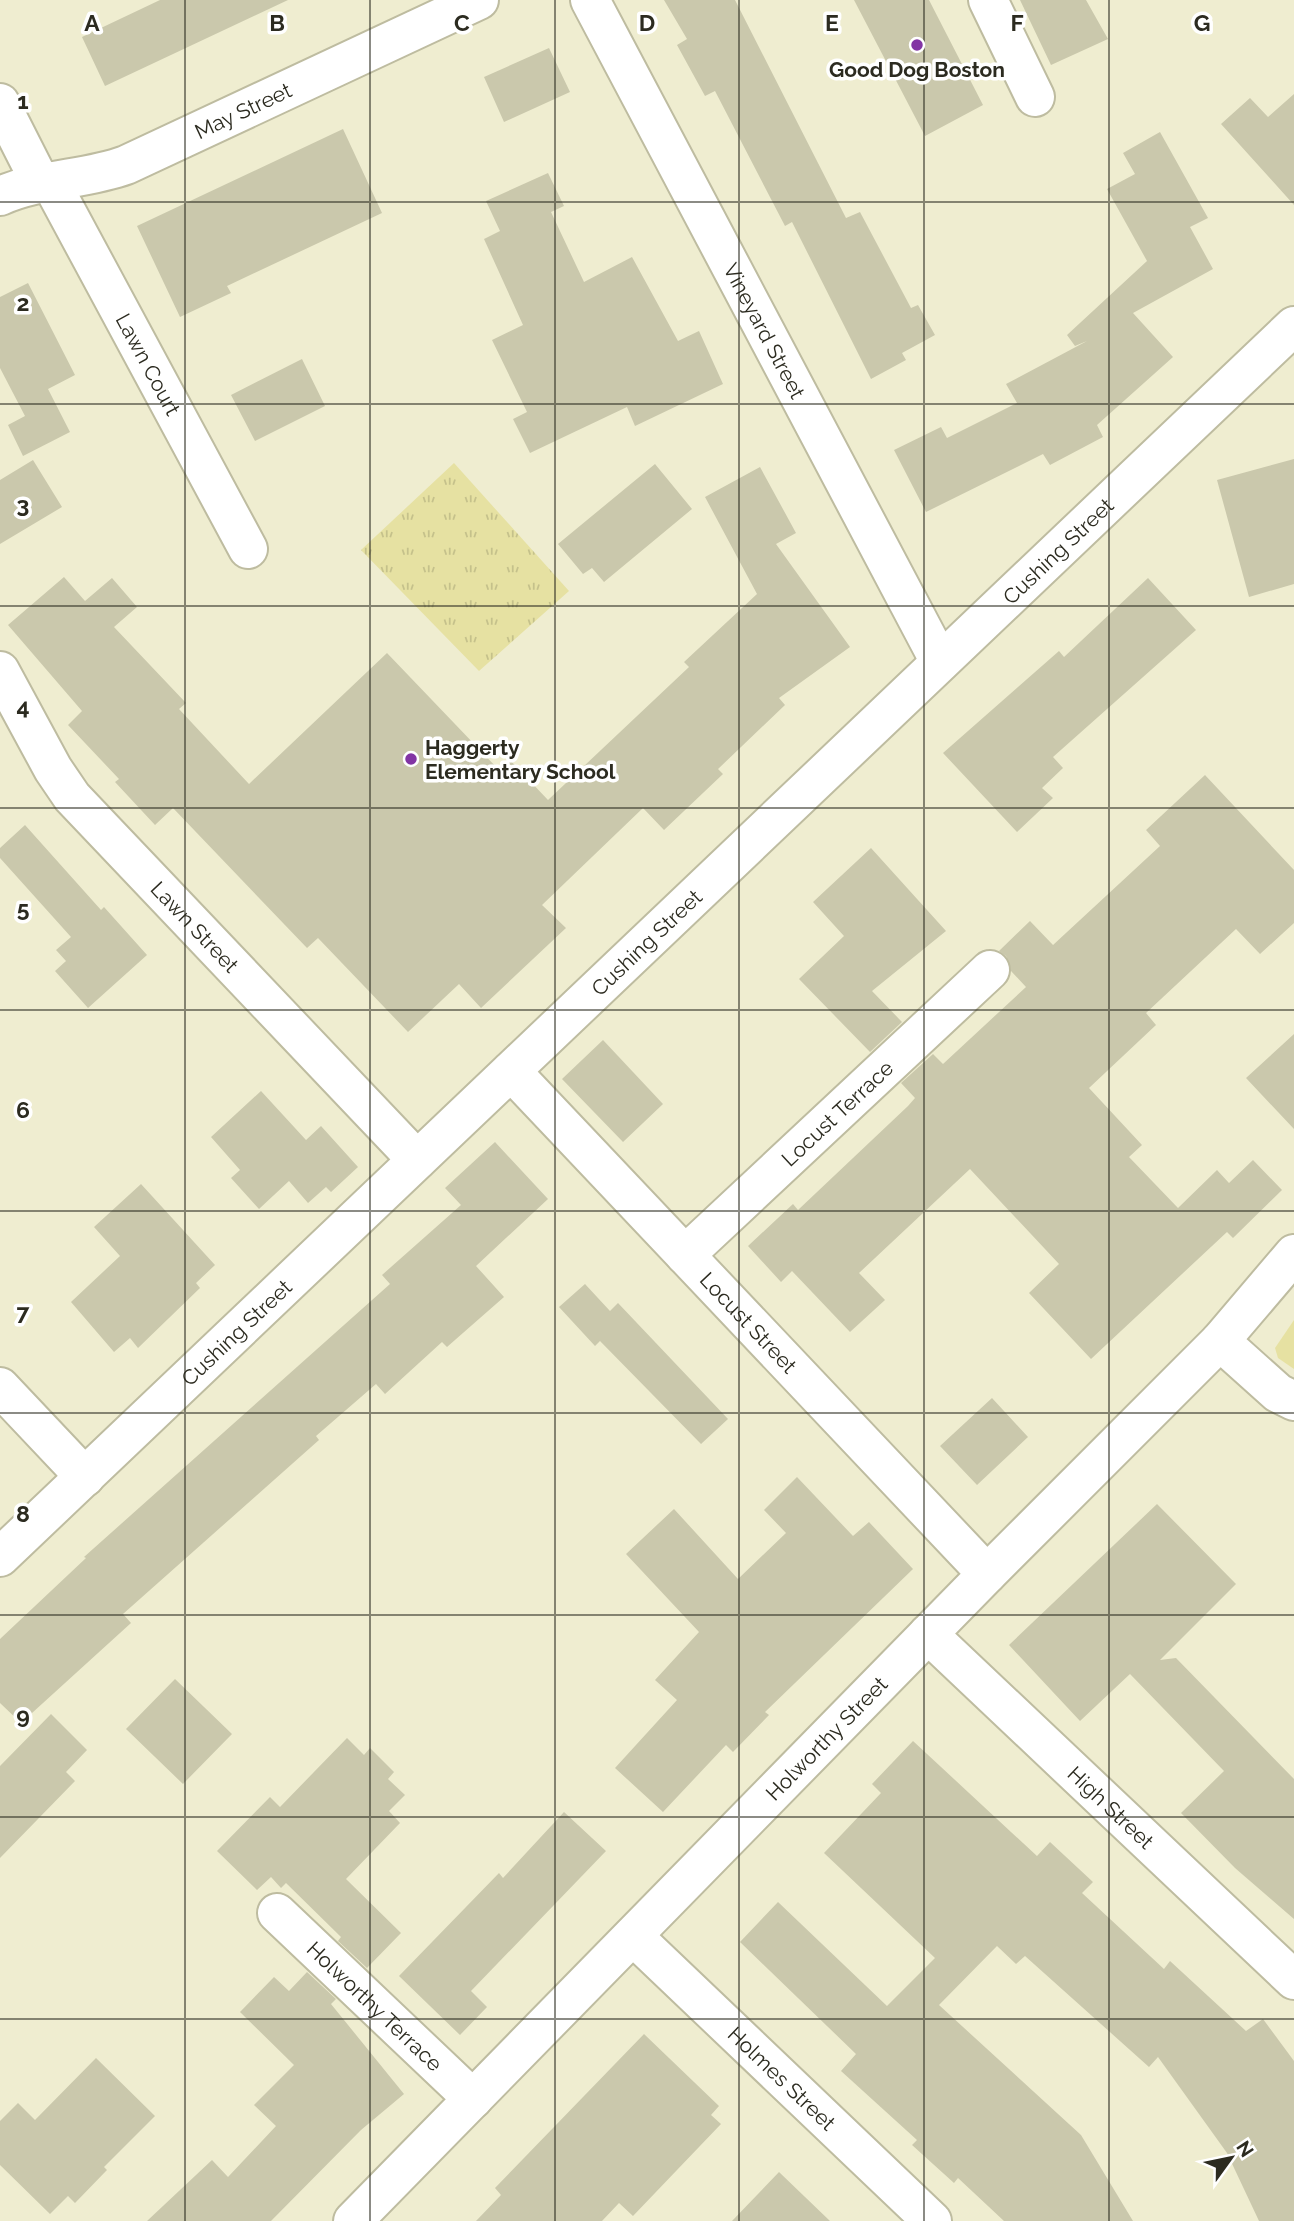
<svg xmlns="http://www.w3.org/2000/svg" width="1294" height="2221" viewBox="0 0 1294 2221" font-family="Raleway,sans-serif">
<defs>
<pattern id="park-tufts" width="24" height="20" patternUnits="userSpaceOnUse" patternTransform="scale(1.75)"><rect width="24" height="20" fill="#e6e1a2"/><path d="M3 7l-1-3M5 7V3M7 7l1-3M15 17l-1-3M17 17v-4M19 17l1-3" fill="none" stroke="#c5c18b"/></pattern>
</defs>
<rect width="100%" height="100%" fill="#efedd0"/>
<!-- green -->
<path fill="#e6e1a2" d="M1294 1320V1369L1278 1358 1275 1348Z"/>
<!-- park -->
<path fill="url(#park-tufts)" d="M454 463 569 591 479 671 361 550Z"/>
<!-- building -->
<path fill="#cac8ac" d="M160 0H288L105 86 82 37Z
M664 0H735L846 218 860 212 911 308 918 305 935 335 902 353 906 360 871 379 792 222 785 226 715 91 705 96 677 45 687 39Z
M854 0H929L983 105 925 136Z
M1020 0H1086L1108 39 1051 65Z
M549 48 570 92 504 122 484 77Z
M1294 94V205L1221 124 1250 98 1268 117Z
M343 129 382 213 227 286 231 293 180 317 137 226Z
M1160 132 1208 218 1190 227 1213 269 1133 313 1173 357 1097 425 1103 437 1050 465 1043 454 926 512 894 450 941 427 947 438 1017 403 1006 384 1087 341 1075 346 1067 335 1147 261 1107 189 1135 174 1123 153Z
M548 173 564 206 551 212 584 282 632 257 678 341 699 331 723 384 635 426 627 407 530 453 513 419 527 412 492 340 523 325 484 239 500 231 486 201Z
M28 283 75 375 48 389 70 432 23 456 8 425 25 416 0 368V297Z
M302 359 325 406 255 441 231 395Z
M1294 459V584L1249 597 1217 480Z
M33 460 62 507 0 544V480Z
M655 464 692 509 604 582 592 568 583 574 558 544Z
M760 467 796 533 776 544 850 647 779 698 785 705 718 769 723 774 664 830 643 808 542 905 566 928 481 1008 459 984 408 1032 318 938 307 948 173 808 155 825 115 782 119 779 68 725 82 711 8 625 64 577 85 601 112 578 137 607 114 627 186 703 179 709 249 784 387 653 499 770 510 760 548 800 689 667 684 662 757 594 705 497Z
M1148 578 1196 630 1053 757 1063 768 1042 788 1053 798 1017 832 943 753 1059 651 1064 657Z
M1205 775 1294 870V923L1260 954 1236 929 1146 1013 1156 1025 1089 1088 1142 1145 1129 1157 1178 1208 1217 1170 1229 1183 1253 1160 1282 1190 1233 1238 1227 1232 1091 1359 1029 1293 1059 1264 970 1169 859 1273 885 1300 850 1332 792 1271 781 1282 748 1246 793 1204 798 1210 908 1106 915 1098 901 1083 933 1054 943 1064 1026 987 1011 971 1006 956 999 951 1030 921 1053 945 1160 846 1146 830Z
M25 825 101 910 104 907 147 955 88 1008 55 971 66 961 56 950 71 937 0 858V848Z
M871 848 946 931 872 991 902 1022 870 1052 799 979 844 936 813 902Z
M1294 1034V1129L1246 1078Z
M603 1040 663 1104 623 1142 562 1079Z
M261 1091 306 1140 321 1126 358 1167 331 1192 326 1187 308 1203 289 1181 259 1209 231 1178 240 1170 211 1137Z
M495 1142 548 1199 476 1266 504 1297 447 1347 442 1342 385 1394 376 1384 316 1436 319 1440 123 1614 131 1623 21 1723 0 1703V1639L86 1558 84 1557 390 1284 382 1275 461 1205 445 1188Z
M141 1184 215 1265 196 1283 200 1288 138 1348 130 1338 114 1352 71 1302 120 1256 94 1227Z
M585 1284 610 1311 618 1303 728 1419 701 1444 600 1341 595 1346 559 1307Z
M992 1398 1028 1437 977 1485 940 1446Z
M797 1477 853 1536 869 1522 913 1569 765 1712 769 1715 733 1752 726 1745 663 1812 615 1768 677 1700 655 1680 699 1632 626 1554 674 1509 738 1579 786 1533 764 1510Z
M1157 1504 1236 1584 1160 1660 1176 1658 1294 1779V1919L1235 1868 1181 1813 1224 1771 1130 1674 1080 1721 1009 1645Z
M175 1679 232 1734 183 1784 126 1729Z
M51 1714 87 1750 66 1772 75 1781 0 1858V1766Z
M347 1738 364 1755 370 1748 394 1772 388 1779 405 1795 389 1811 400 1823 346 1879 401 1933 367 1968 338 1941 341 1937 286 1883 281 1888 271 1877 257 1890 217 1851 270 1797 280 1807Z
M913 1741 1037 1856 1050 1842 1093 1882 1082 1893 1164 1969 1170 1961 1246 2031 1263 2019 1294 2061V2221H1259L1227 2153 1158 2057 1149 2067 1025 1956 1016 1964 997 1946 939 2005 1081 2135 1133 2221H1004L958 2178 954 2183 912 2145 917 2140 841 2071 856 2054 740 1942 778 1902 887 2006 935 1958 824 1853 881 1793 872 1784Z
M564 1812 606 1851 471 1991 487 2007 460 2035 399 1976 499 1873 503 1878Z
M307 1972 336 1999 331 2004 404 2094 361 2130 271 2221H147L212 2160 228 2177 276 2126 254 2105 294 2065 240 2012 274 1977 289 1991Z
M644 2034 719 2106 711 2115 721 2124 633 2216 619 2203 602 2221H476L501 2195 495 2188Z
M96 2058 155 2116 104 2167 107 2170 75 2203 68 2196 50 2214 0 2165V2121L18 2103 35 2120Z
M779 2172 830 2221H732Z"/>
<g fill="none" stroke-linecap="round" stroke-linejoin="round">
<defs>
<g id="minor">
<path id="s1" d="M590 0 940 662"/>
<path d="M988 0 1035 97"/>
<path d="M0 103 40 182"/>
<path id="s2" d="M50 181 248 549"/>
<path id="s3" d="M0 196C41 178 85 180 126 165L479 0"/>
<path id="s4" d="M0 671 53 769 72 797 417 1160"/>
<path id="s5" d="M511 1071 987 1574"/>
<path id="s6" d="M685 1255 990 970"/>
<path d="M1220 1341 1278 1393 1294 1401"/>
<path d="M0 1387 85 1477"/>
<path id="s7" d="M0 1557 1294 326"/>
<path id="s8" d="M928 1634 1294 1980"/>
<path id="s9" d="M277 1913 473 2099"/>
<path id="s10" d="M633 1936 932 2221"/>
<path id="s11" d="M353 2221 987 1574 1220 1341 1294 1254"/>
</g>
</defs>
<!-- minor casing -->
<use href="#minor" stroke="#bebca0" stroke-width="42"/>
<!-- minor -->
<use href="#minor" stroke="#fff" stroke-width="38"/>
</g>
<!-- grid -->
<path fill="none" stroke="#2c2b20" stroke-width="2" stroke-opacity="0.55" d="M185 0V2221M370 0V2221M555 0V2221M739 0V2221M924 0V2221M1109 0V2221M0 202H1294M0 404H1294M0 606H1294M0 808H1294M0 1010H1294M0 1211H1294M0 1413H1294M0 1615H1294M0 1817H1294M0 2019H1294"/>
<!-- markers -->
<g fill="#8234a4" stroke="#fff" stroke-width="2.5">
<circle cx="917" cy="45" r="7"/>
<circle cx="411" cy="759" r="7"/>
</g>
<g text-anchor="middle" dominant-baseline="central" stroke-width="7" stroke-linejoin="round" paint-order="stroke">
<!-- poi labels -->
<g font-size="21" font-weight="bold" fill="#2c2b20" stroke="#fff">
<text x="917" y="69">Good Dog Boston</text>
<text x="425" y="747" text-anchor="start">Haggerty<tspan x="425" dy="24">Elementary School</tspan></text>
</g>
<!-- street labels -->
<g font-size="21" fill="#2c2b20" stroke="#fff">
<text stroke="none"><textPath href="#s3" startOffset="259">May Street</textPath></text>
<text stroke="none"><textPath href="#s1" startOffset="374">Vineyard Street</textPath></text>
<text stroke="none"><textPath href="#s2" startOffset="208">Lawn Court</textPath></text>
<text stroke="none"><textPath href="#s7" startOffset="1460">Cushing Street</textPath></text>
<text stroke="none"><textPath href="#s4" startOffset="324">Lawn Street</textPath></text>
<text stroke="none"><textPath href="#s7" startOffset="892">Cushing Street</textPath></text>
<text stroke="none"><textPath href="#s6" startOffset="208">Locust Terrace</textPath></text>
<text stroke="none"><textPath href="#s5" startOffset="346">Locust Street</textPath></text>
<text stroke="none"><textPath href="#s7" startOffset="326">Cushing Street</textPath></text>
<text stroke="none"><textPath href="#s11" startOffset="676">Holworthy Street</textPath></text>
<text stroke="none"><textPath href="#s8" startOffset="252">High Street</textPath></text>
<text stroke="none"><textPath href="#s9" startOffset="135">Holworthy Terrace</textPath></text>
<text stroke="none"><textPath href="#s10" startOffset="206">Holmes Street</textPath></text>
</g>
</g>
<g font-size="23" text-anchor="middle" font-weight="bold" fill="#2c2b20" stroke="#fff" stroke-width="7" stroke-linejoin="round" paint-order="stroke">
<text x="92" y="31">A</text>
<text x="277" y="31">B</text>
<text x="462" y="31">C</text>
<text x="647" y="31">D</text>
<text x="832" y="31">E</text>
<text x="1017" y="31">F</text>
<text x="1202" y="31">G</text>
<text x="23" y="109">1</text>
<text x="23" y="311">2</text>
<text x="23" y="513">3</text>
<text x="23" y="715">4</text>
<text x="23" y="917">5</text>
<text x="23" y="1118">6</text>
<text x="23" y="1320">7</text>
<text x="23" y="1522">8</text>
<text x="23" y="1724">9</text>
</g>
<!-- north arrow -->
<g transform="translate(1231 2158) rotate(57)" stroke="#ffffff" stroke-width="5" paint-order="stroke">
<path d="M0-5L12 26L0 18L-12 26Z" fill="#2c2b20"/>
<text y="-10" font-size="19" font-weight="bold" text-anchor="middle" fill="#2c2b20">N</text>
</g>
</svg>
